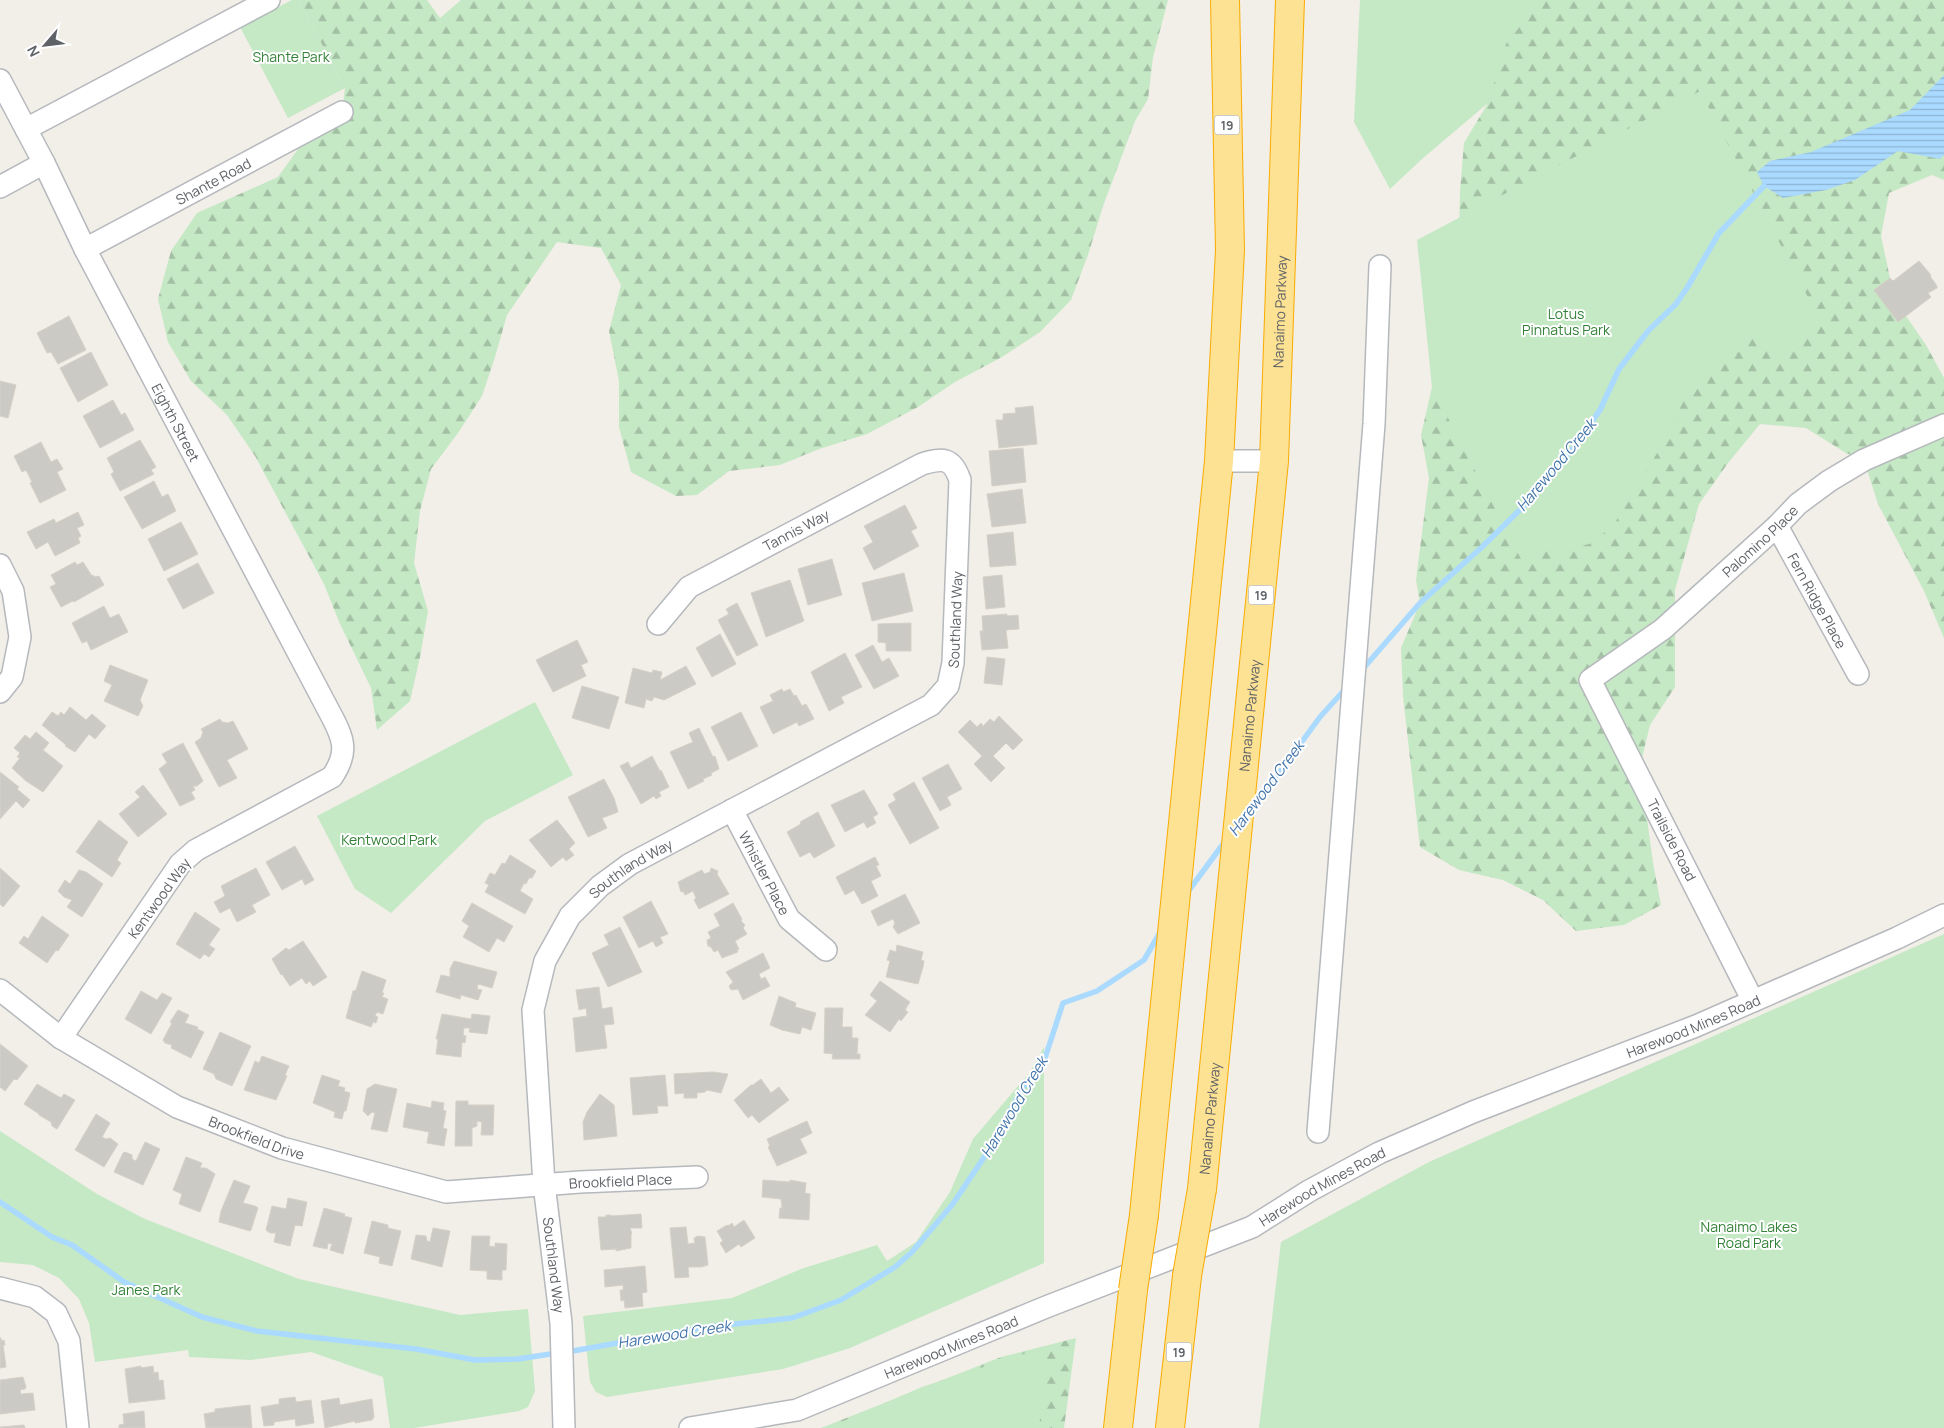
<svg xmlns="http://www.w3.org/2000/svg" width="1944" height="1428" viewBox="0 0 1944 1428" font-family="Manrope,sans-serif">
<defs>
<pattern id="forest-firs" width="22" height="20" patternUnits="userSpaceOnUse" patternTransform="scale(1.25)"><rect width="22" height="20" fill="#c5e8c5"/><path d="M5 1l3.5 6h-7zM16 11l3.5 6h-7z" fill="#a3c0a4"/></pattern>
<pattern id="water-rules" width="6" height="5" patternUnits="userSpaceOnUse" patternTransform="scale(1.25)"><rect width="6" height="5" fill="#aadaff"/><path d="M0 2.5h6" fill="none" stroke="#8eb4d2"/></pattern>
</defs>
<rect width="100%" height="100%" fill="#f1efe8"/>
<!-- forest -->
<path fill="url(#forest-firs)" d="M298 0H427L440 18 461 0H1168L1153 57 1148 99 1135 121 1103 206 1088 255 1071 300 1040 332 1002 357 955 382 918 407 867 434 819 449 780 465 729 471 697 495 676 496 631 472 619 427V381L609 331 621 285 601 248 557 242 507 315 495 357 482 396 458 433 431 469 420 511 414 563 428 611 420 657 410 701 377 730 371 688 340 624 324 584 255 456 227 415 191 381 168 342 158 299 171 251 197 213 278 177 306 138 342 112 345 88Z
M1523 0H1944V180L1932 175 1889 193 1881 236 1890 278 1906 316 1926 345 1944 378V638L1924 591 1878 504 1864 460 1846 453 1806 428 1760 424 1728 463 1699 504 1675 590V687L1650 725 1640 766 1653 863 1661 905 1624 925 1576 931 1543 900 1503 880 1459 870 1420 847 1403 696 1401 648 1420 603 1416 580 1429 478 1421 435 1432 387 1431 344 1459 240 1460 191 1464 143 1488 103 1487 87Z
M1076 1338 1064 1428H821L1001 1357Z"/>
<!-- park -->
<path fill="#c5e8c5" d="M292 0H298L345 88 288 118 240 27Z
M1360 0H1541L1506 44 1488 103 1422 159 1390 189 1354 122Z
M1700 91 1821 322 1776 359 1747 334 1685 397 1665 440 1613 526 1589 544 1562 551 1535 550 1522 561 1432 387 1417 240Z
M535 702 573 775 485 821 391 913 355 889 317 816Z
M1944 934V1428H1259L1281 1242 1429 1162Z
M1044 1047V1263L850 1348 783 1369 607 1397 596 1392 590 1382 583 1316 732 1298 801 1269 877 1245 887 1261 916 1242 950 1192 973 1139 1030 1072Z
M0 1131 97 1194 145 1219 299 1279 460 1315 528 1309 535 1391 528 1407 519 1411 414 1428H390L383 1377 311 1352 251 1360 189 1357 188 1350 95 1362 89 1323 79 1299 59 1278 33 1265 0 1262Z
M1048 1346 1039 1428H827L922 1387Z"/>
<!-- water -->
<path fill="url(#water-rules)" d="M1944 75V155L1940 159 1898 151 1855 180 1826 190 1783 198 1764 186 1757 172 1770 161 1811 152 1910 110Z"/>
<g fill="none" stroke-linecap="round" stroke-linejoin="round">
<!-- stream -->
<path stroke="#aadaff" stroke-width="5.5" d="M1361 671 1420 603 1482 547 1533 497 1576 445 1600 410 1619 369 1648 331 1676 304 1687 288 1719 233 1764 186
M1250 809 1279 773 1320 717 1347 687
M1187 893 1226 840
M0 1202 52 1237 72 1245 124 1282 202 1317 257 1331 416 1349 475 1360 518 1359 557 1353
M567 1352 707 1327 792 1318 841 1300 895 1267 912 1252 952 1205 991 1147 1022 1089 1044 1061 1063 1003 1097 991 1144 960 1162 929"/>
</g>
<!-- building -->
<path fill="#cccac5" stroke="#d6d1c6" d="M1919 261 1931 275 1930 276 1937 286V288L1928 293 1931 297 1898 322 1874 290 1890 278 1893 281Z
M69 316 86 350 58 364 51 352 47 353 37 333Z
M91 352 108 385 78 402 60 368Z
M0 381 16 385 8 418 0 416Z
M113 400 121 415 125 413 134 430 100 448 83 416Z
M1033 406 1037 444 999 448 996 420H1003V414L1016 413 1015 408Z
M140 440 156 467 151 470 154 474 120 491 111 474 114 472 107 458Z
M41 442 51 462 57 459 63 469 57 472 66 490 40 503 30 483 32 482 26 470 22 472 14 456Z
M1023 448 1026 482 992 486 989 451Z
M154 481 162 497 168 494 176 511 142 529 124 497Z
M1022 489 1026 523 992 527 987 494Z
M905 505 917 528 911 531 919 546 874 570 863 548 873 542 864 526Z
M78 512 84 525 77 528 81 536 78 538 80 543 55 556 48 542 36 549 27 532 54 519 56 523Z
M181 522 198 554 164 571 148 539Z
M1013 532 1016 565 990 567 987 535Z
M832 559 842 595 808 605 798 569Z
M75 562 77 565 83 562 92 576 93 575 95 577 99 576 104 585 74 602 73 601 61 607 50 587 56 584 51 575Z
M198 563 214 593 183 609 167 579Z
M904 573 913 611 872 621 862 583Z
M1002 575 1005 607 986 609 983 577Z
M790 580 804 621 766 637 751 593Z
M737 603 758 645 737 656 718 620 729 614 726 609Z
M104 606 110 618 119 614 128 632 91 650 87 641 82 643 72 623Z
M1007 614V616L1018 615 1019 629 1006 630 1008 648 982 650 980 631H983L982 616Z
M911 623V651H886V643L878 642V624Z
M720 634 736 664 712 677 696 648Z
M577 640 588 662 581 665 586 676 553 692 536 660Z
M873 645 882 662 889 658 899 676 874 689 855 655Z
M845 653 862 687 841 697 844 703 829 711 811 672Z
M987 657 1005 659 1002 685 984 683Z
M110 665 148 680 140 700 143 706 138 716 104 701 112 685 104 681Z
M686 666 696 684 664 700 654 697 652 701 646 699 644 708 625 703 633 668 652 673 653 670 662 672 660 680Z
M582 686 619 697 609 729 572 718Z
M782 689 783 692 790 689 794 696 796 695 802 706 806 704 814 719 799 726 797 722 773 734 760 707 773 701 770 695Z
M70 707 86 720 92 714 106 726 95 739 89 734 75 752 65 746 66 745 42 725 52 712 58 716 61 712 64 715Z
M741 712 758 746 728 761 711 727Z
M999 716 1023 740 1013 750 1006 743 993 756 1005 768 991 782 974 764 982 756 958 732 970 720 977 727 981 723 983 726 990 719 994 722Z
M220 719 222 722 228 723 233 721 248 749 227 760 237 778 219 787 195 742 201 738 203 732 201 729Z
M699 728 713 757 715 756 719 769 711 773 712 775 703 779 704 781 688 789 670 752 693 742 689 733Z
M36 732 49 743 43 750 63 766 43 792 26 781 12 768 20 758 17 757 20 753 14 748 25 735 30 739Z
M183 743 203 781 197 786H193L195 790 191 792 195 799 180 806 159 769 167 763 162 754Z
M652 756 660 771 661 770 669 787 659 792 661 796 656 799 654 796 641 804 620 766 628 762 631 768Z
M948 764 962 789 947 797 951 805 940 811 922 778Z
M0 772 19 787 17 789 30 800 23 808 16 801 0 819Z
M604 779 614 798 618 812 602 818 607 828 588 837 568 797Z
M914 782 939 828 910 844 888 805 896 800 893 794Z
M143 785 167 814 138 837 119 814 140 797 135 792Z
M864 790 878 814 873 817 876 823 867 828 864 822 845 832 831 805Z
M818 812 835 846 814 858 810 852 800 857 787 832 801 824 800 822Z
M99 820 128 842 117 860 121 863 112 877 76 852Z
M557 820 575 843 569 849 574 855 566 861 563 857 551 867 529 840Z
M295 846 314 880 305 885 302 879 282 890 266 862Z
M510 855 536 871 532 878H529L526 884 524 883 520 891 533 899 525 914 485 892 489 885 485 883 490 873 495 875 502 863 505 864Z
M875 857 879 865 876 866 881 876 871 881 878 896 862 904 854 890 845 895 836 877Z
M0 868 20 886 3 907 0 904Z
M256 868 270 895 252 905 256 912 237 922 230 908 220 913 214 902 225 896 221 886Z
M711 868 718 871 717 874 729 894 699 909 694 900 696 898 693 891 685 895 683 891 681 892 678 882 702 870 704 874 710 872Z
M79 870 86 872 103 884 82 917 67 907 72 900 64 897 58 891 65 880 70 884Z
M905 894 920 923 898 934 893 927 895 923 893 919 878 926 871 911Z
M651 901 668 934 660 937 663 943 656 947 653 941 639 948 623 917Z
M472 903 513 926 504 942 497 938 489 952 463 937 469 926 462 921Z
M733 903 742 919 741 921 745 925 743 928 747 934 735 941 739 949 737 950 738 952 722 958 718 950 714 952 711 947 708 946 707 940 711 938 708 932 720 926 714 914Z
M195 912 220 929 209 945 215 949 209 957 204 954 200 959 176 944Z
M42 916 69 935 58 951 56 950 47 963 19 943 24 936 28 939Z
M620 927 642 972 608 987 592 953 609 945 604 935Z
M303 941 327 977 313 986 310 981 306 984 302 978 290 986 282 974 281 975 272 959 286 948 289 950Z
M897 945 923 952 921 960 924 961 923 967 918 984 886 977 890 961 887 960 890 950 896 952Z
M763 953 770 968 759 974 761 979 765 977 770 986 743 1000 738 989 731 990 729 986 733 982 726 972Z
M454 961 497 972 492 988 478 984 477 989 482 990 478 1000 461 995 460 999 436 992 441 975 450 977V969Z
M362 971 386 980 382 993H384L382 997 388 999 383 1014 377 1012 375 1016 378 1017 376 1023 373 1022 371 1027 346 1018 353 991 356 990Z
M880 981 910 1002 905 1010 908 1012 901 1021 899 1019 890 1032 865 1015 877 1001 870 995Z
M599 987 602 1009 612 1007 614 1024 604 1025 607 1048 576 1052 573 1018 587 1016 586 1008 579 1010 576 990Z
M141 991 157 1000 162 993 172 998 151 1034 125 1019Z
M779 996 796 1003 795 1007 816 1013 811 1030 802 1027 800 1034 782 1030 770 1025Z
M825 1008H843L842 1027H852V1038H858L857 1054H860V1059H832L833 1054 824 1053Z
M178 1010 189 1015 185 1023 198 1027 197 1029 204 1032 191 1058 171 1048 172 1045 165 1043 163 1040 172 1023 170 1022Z
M442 1014 471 1019 472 1014 490 1016 487 1034 469 1032 470 1028H464L463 1035 466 1036 465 1043 462 1042 461 1057 436 1054 438 1039H436Z
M220 1032 251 1046 232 1086 216 1079 214 1074 203 1069Z
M0 1044 28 1066 17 1080 14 1079 5 1091 0 1087Z
M262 1056 289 1066 285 1075 287 1076 276 1100 244 1090 255 1061 259 1063Z
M713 1072 728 1074 721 1093 707 1090 705 1092 697 1093V1098H684V1093L675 1094 674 1074Z
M322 1075 340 1081 338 1086 345 1088 344 1091 350 1093 346 1111H344L342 1119 334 1117 335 1112 313 1103Z
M665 1075 668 1106H657L658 1113 633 1115 630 1078Z
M761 1079 771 1093 779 1087 789 1100 759 1123 752 1115 748 1118 734 1100 751 1085H753Z
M37 1084 61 1098 64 1094 75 1100 57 1129 52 1126 51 1122 39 1115V1114L24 1104Z
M375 1084 397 1089 387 1132 371 1129 375 1113 372 1112 368 1116 363 1111 367 1089Z
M600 1094 614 1105 617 1136 584 1140 583 1122 587 1112Z
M432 1101 444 1103 443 1110 446 1111 443 1128 447 1129 444 1146 427 1143 429 1132 403 1127 407 1103 431 1108Z
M456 1101H468V1105H494L493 1135H481L482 1122 477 1121V1126L472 1128V1146H455Z
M96 1114 110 1123 102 1137 106 1139 110 1138 118 1144 104 1167 75 1150Z
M807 1121 812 1133 800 1139 807 1153 777 1166 768 1147 770 1146 767 1139Z
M145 1142 160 1149 143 1185 114 1172 123 1153 125 1152 132 1155V1159L136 1161Z
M186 1157 202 1163 200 1168H206L215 1174 200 1212 179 1204 182 1194 173 1190Z
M234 1180 250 1186 243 1203 255 1206 258 1208 251 1230 250 1231 219 1222 221 1211Z
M763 1180 790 1182V1180L806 1183 805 1193 810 1194 809 1220 779 1218 780 1208H782L781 1199 762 1197Z
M288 1198 307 1202 302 1226 295 1225 290 1246 274 1242 276 1233H270L266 1230 272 1206 286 1209Z
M324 1208 345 1214 344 1216 352 1218 343 1254 330 1250 332 1244 328 1243 327 1249 313 1246Z
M641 1214 642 1228H630L632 1234H631V1248L616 1251V1249L601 1250 598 1217H606V1215H611V1216Z
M744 1220 755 1238 741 1247 739 1244 726 1253 720 1243 723 1241 717 1231 727 1225 728 1226 732 1223 734 1227Z
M372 1221 388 1225V1228L401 1231 392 1266 379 1263 380 1257 364 1253Z
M686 1227 688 1244 695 1243 694 1238 698 1236 705 1237 708 1265 701 1267H688L689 1277 675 1278 670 1228Z
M433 1228 450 1231 442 1267 411 1259 416 1235 426 1236 427 1241 430 1242Z
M472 1236H490L489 1246 495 1247V1243L507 1244 506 1270H502V1280L487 1279V1271L470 1270Z
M645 1266 647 1292 642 1293 643 1306 625 1308 624 1300 621 1301 620 1290H623V1285L605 1287 604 1270Z
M0 1337 2 1341 4 1340 5 1345H3L6 1367 0 1368Z
M141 1366V1368L153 1366 154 1373 158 1372 159 1381 163 1380 165 1399 129 1403 125 1369Z
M23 1377 26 1387 25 1389 20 1390 21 1394 33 1393 35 1410 0 1414V1380Z
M295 1397 296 1402 311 1400 314 1423 296 1426 295 1419 274 1422V1425L264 1426 261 1407 279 1404V1399Z
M339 1398 340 1405 372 1399 374 1417 372 1420 355 1423V1421L325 1428 321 1401Z
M250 1405 252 1428H206L204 1414 215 1412V1409Z
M144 1411 145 1428H119V1425L124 1424 123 1414Z
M24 1425 25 1428H0V1427Z"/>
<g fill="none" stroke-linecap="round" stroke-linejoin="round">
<defs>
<g id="minor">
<path id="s1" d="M0 80 44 163 85 249 330 713C344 739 349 752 332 777L196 850 180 864 61 1038"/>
<path d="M26 129 269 0"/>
<path d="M0 187 44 163"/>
<path id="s2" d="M85 249 342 112"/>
<path d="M1219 461H1274"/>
<path id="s3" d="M1777 526 1858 674"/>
<path d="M0 565 13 591 20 637 12 677 0 692"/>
<path id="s4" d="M732 810 789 919 826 950"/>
<path id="s5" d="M0 990 61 1038 177 1107 282 1148 446 1192 580 1182 697 1177"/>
<path id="s6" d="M1753 1001 1590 680 1663 629 1777 526 1798 504 1829 481 1864 460 1944 425"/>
<path d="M1318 1132 1374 424 1380 266"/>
<path d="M0 1288 35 1297 56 1313 69 1341 78 1428"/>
<path id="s7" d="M564 1428 561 1323 544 1184 533 1010 545 961 570 916 600 886 630 864 931 705 948 686 953 663 960 480C952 457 943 458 922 464L689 587 658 624"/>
<path id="s8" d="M690 1428 797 1410 1046 1307 1252 1227 1309 1191 1379 1153 1473 1112 1696 1026 1897 938 1944 915"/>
</g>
<g id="highway">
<path id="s9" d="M1202 1189 1274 461 1290 0"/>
<path d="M1144 1215 1219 461 1230 250 1225 0"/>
<path d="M1118 1428 1133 1290"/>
<path d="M1170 1428 1187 1276"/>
</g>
</defs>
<!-- minor casing -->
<use href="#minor" stroke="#b5b8bc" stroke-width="24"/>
<!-- highway casing -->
<use href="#highway" stroke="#f9ab00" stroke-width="30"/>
<!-- minor -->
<use href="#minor" stroke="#fff" stroke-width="21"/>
<!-- highway -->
<use href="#highway" stroke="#fde293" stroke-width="28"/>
<defs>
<path id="highway-bridge" d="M1187 1276 1202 1189
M1133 1290 1144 1215"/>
</defs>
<!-- highway-bridge casing -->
<use href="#highway-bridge" stroke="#f9ab00" stroke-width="30" stroke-linecap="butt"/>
<!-- highway-bridge -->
<use href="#highway-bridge" stroke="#fde293" stroke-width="28"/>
</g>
<g text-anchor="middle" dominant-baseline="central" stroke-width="4" stroke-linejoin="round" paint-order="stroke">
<!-- shield labels -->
<g fill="#fff" stroke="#8f9295" stroke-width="1">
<rect x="1214.5" y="115.5" width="25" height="19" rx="4"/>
<rect x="1248.5" y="585.5" width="25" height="19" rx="4"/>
<rect x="1166.5" y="1342.5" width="25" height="19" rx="4"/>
</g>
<g font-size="12" font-weight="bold" fill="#5f6368">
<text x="1227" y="125">19</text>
<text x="1261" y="595">19</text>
<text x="1179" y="1352">19</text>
</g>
<!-- park labels -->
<g font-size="14" fill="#348238" stroke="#fff">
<text x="291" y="56">Shante Park</text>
<text x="1566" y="313">Lotus<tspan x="1566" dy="16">Pinnatus Park</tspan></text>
<text x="389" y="839">Kentwood Park</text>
<text x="1749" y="1226">Nanaimo Lakes<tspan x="1749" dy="16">Road Park</tspan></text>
<text x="146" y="1289">Janes Park</text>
</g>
<!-- street labels -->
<g font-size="14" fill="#5f6368" stroke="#fff">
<text stroke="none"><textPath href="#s2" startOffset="145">Shante Road</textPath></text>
<text stroke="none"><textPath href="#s9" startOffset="881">Nanaimo Parkway</textPath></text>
<text stroke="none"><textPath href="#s1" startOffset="385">Eighth Street</textPath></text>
<text transform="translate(796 530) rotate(-28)">Tannis Way</text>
<text stroke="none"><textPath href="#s6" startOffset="580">Palomino Place</textPath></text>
<text stroke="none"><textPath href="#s3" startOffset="85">Fern Ridge Place</textPath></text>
<text stroke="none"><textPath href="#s7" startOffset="1034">Southland Way</textPath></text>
<text stroke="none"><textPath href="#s9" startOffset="476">Nanaimo Parkway</textPath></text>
<text transform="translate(1672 840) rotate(63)">Trailside Road</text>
<text stroke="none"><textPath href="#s7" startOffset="599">Southland Way</textPath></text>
<text stroke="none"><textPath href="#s4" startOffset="71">Whistler Place</textPath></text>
<text transform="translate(159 898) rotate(-54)">Kentwood Way</text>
<text stroke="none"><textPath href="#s8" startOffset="1085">Harewood Mines Road</textPath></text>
<text stroke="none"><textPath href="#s9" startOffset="71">Nanaimo Parkway</textPath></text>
<text stroke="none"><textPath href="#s5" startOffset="298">Brookfield Drive</textPath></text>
<text stroke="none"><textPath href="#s5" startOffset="670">Brookfield Place</textPath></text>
<text stroke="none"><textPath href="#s8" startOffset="680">Harewood Mines Road</textPath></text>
<text transform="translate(554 1265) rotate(83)">Southland Way</text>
<text stroke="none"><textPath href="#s8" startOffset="275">Harewood Mines Road</textPath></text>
</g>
<!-- water labels -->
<g font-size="15" font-style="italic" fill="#4174aa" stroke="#fff">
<text transform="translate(1556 465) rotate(-50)">Harewood Creek</text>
<text transform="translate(1266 788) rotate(-53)">Harewood Creek</text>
<text transform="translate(1014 1107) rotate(-59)">Harewood Creek</text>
<text transform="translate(674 1334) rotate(-9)">Harewood Creek</text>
</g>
</g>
<!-- north arrow -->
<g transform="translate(45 45) rotate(242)" stroke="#ffffff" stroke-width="4" paint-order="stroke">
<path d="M0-4L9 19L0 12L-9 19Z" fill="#5f6368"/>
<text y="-8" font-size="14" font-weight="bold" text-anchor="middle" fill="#5f6368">N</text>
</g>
</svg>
